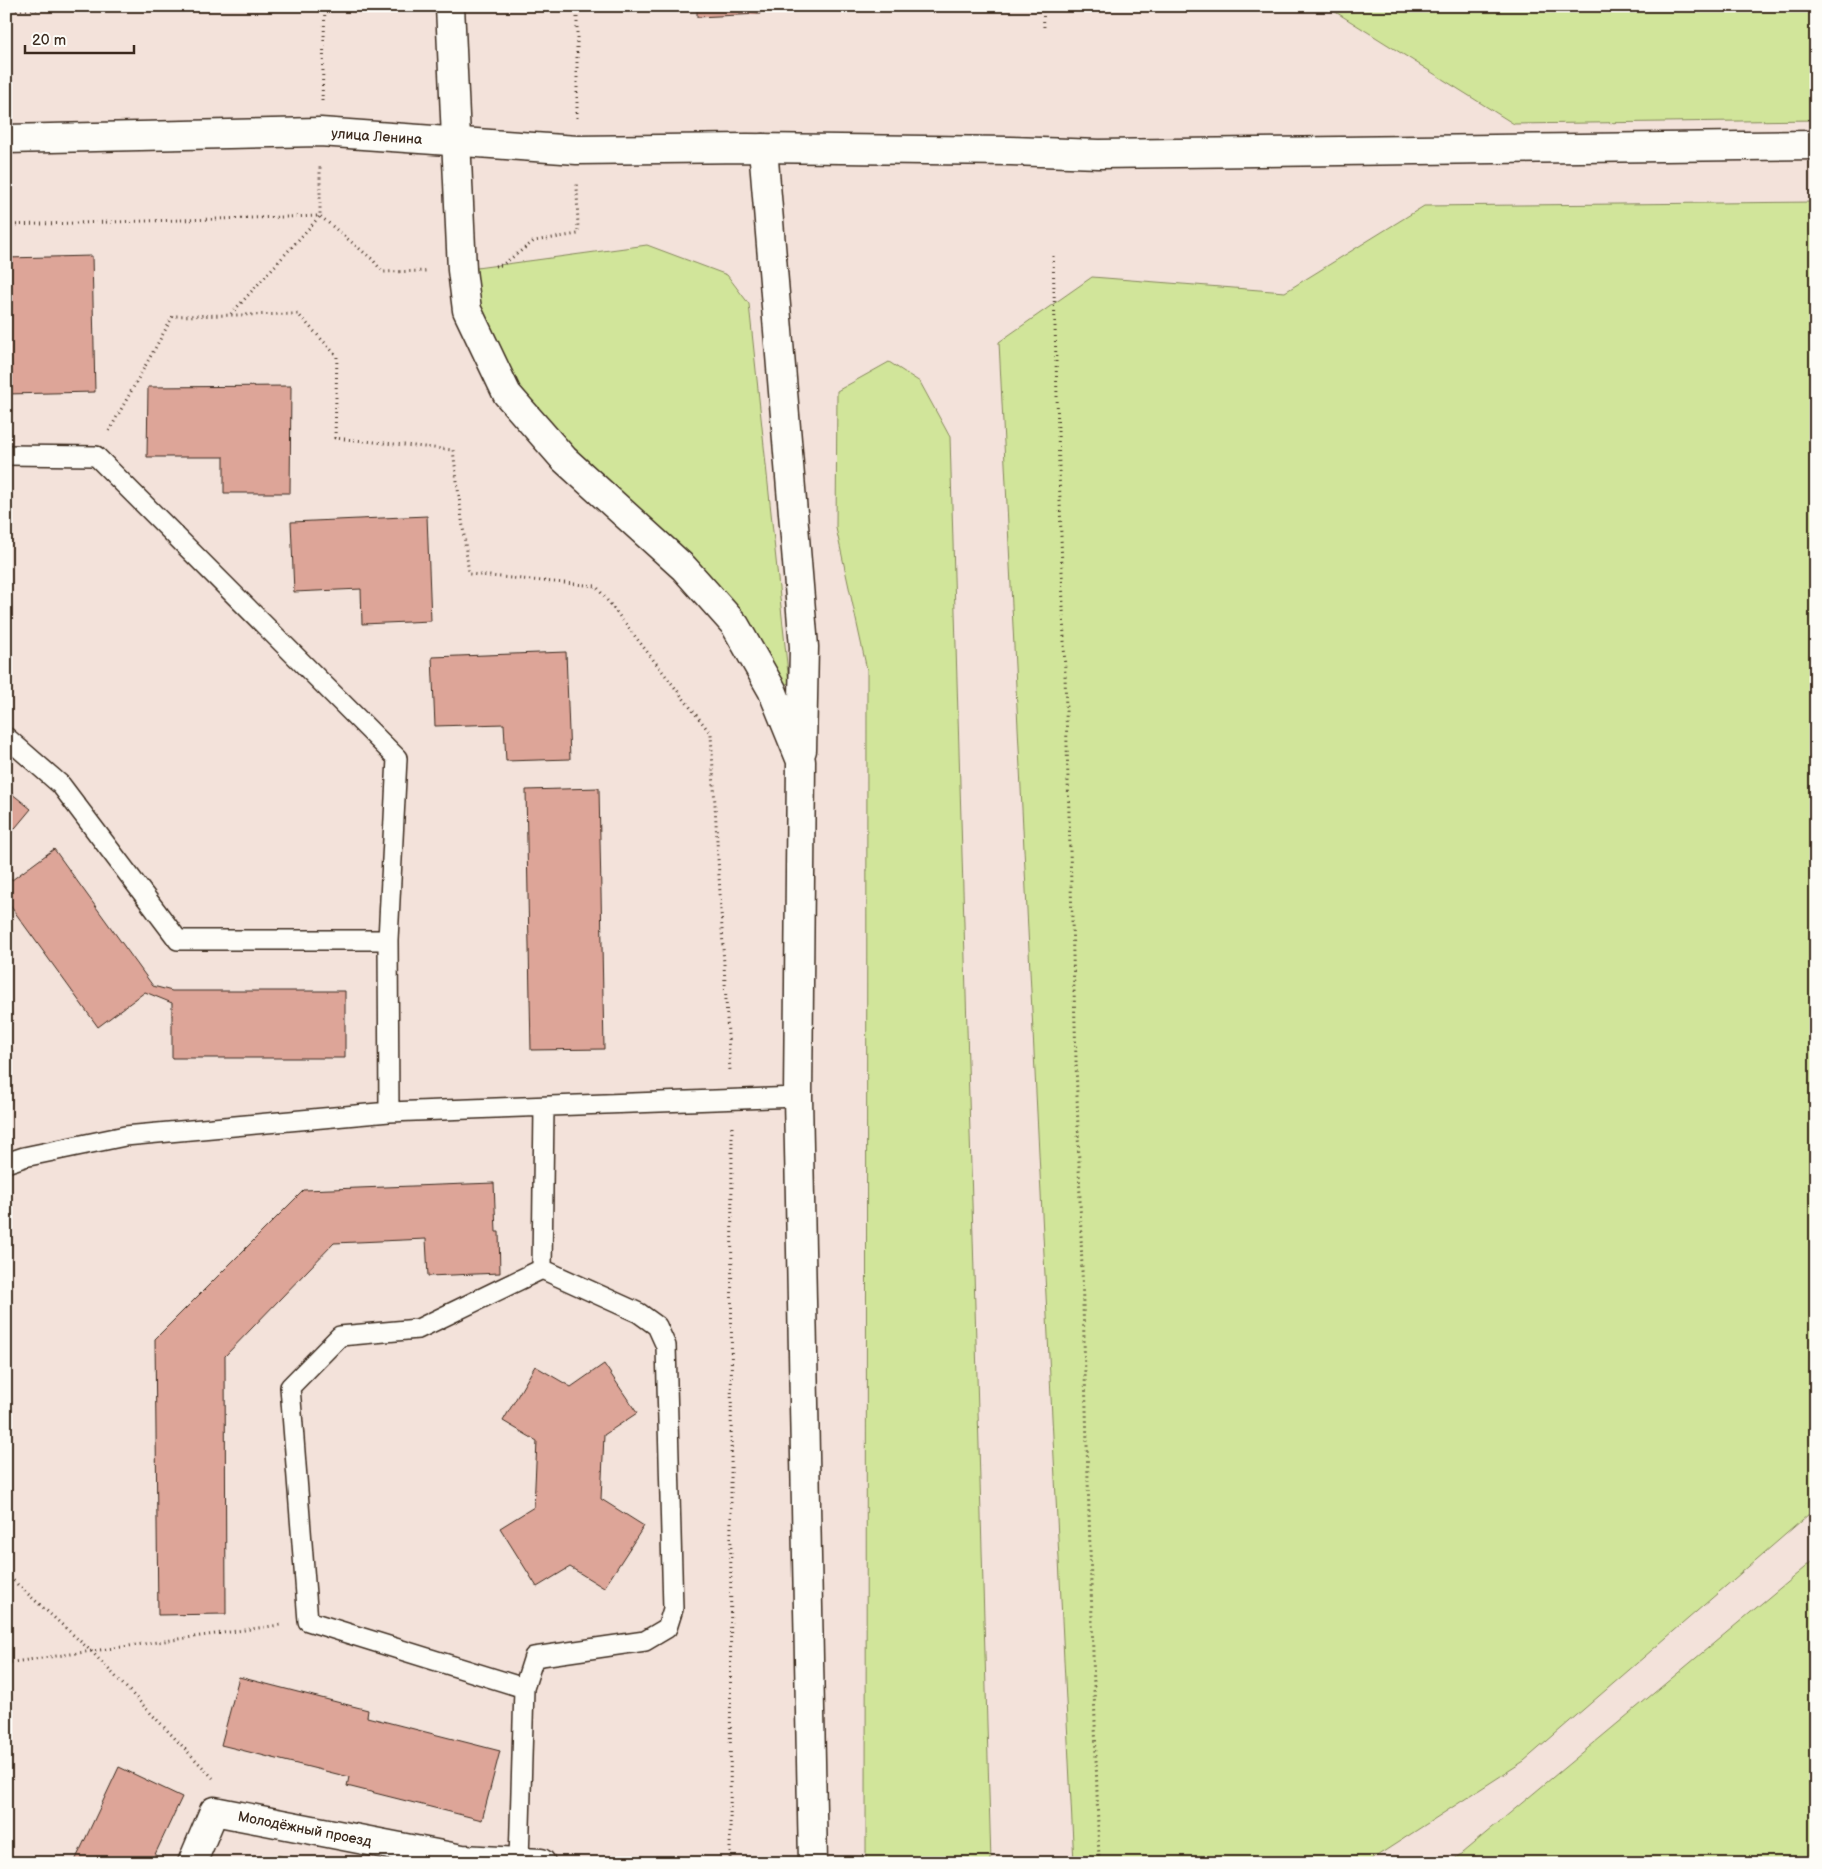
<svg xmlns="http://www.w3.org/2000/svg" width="1822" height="1869" viewBox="0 0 1822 1869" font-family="'Balsamiq Sans',sans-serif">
<rect width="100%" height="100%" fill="#f3e2da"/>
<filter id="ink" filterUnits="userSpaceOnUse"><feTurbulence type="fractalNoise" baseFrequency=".02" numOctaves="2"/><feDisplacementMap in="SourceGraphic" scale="10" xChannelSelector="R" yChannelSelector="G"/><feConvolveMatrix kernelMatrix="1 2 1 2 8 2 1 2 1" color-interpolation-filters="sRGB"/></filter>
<g filter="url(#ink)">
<!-- green -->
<path fill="#d1e59a" stroke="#86885c" d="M1326 6H1816V120L1514 124Z
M1816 202V1508L1524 1761 1366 1863H1074L999 342 1092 277 1285 292 1424 206Z
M647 245 727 275 749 304 789 683 772 690 735 625 507 394 462 270Z
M889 362 920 382 950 437 991 1863H866L867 670 836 528 837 391Z
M1816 1558V1863H1450Z
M277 1855 306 1863H273Z"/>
<!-- building -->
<path fill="#dda598" stroke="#3b2a1e" d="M697 6H760V14L697 17Z
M92 256 95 392 6 394V258Z
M291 386 290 493H224V457H147L148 387Z
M427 516 431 621 362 624 361 589 294 592 291 522Z
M566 652 570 759 506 761 504 724 435 726 432 657Z
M599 788 604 1049 531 1050 526 790Z
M6 789 31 809 6 839Z
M54 849 153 986 172 991H345V1058H172V1003L145 992 98 1027 6 900V874L12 880Z
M494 1183 496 1232H499L500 1273 428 1276 426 1239 334 1243 225 1356 226 1614 158 1615 155 1339 304 1190Z
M604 1364 637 1413 604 1435 601 1499 644 1526 604 1588 570 1567 537 1587 500 1528 534 1507 537 1441 503 1421 535 1366 571 1387Z
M239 1677 368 1710 367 1717 500 1751 482 1820 347 1786 349 1777 221 1745Z
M119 1767 182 1797 151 1863H74Z"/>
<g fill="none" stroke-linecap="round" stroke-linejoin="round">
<defs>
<path id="service" d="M6 455 96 456 397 758 388 940 389 1112
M6 737 61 785 178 940H388
M6 1163 24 1157 125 1136 389 1112 798 1097
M524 1688 534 1657 645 1641 667 1628 673 1609 666 1346 657 1326 639 1313 542 1269
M519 1861 524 1688 308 1621 290 1387 340 1336 418 1329 542 1269 544 1107"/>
<g id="minor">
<path d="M450 6 462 270 467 310 507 394 564 459 684 568 735 625 772 690 801 761 798 1097 813 1863"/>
<path d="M763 148 804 647 802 750"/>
<path id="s1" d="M192 1863 214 1811 462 1859 541 1863"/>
</g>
<g id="secondary">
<path id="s2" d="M6 139 320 132 577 150 747 148 1011 151 1099 154 1816 145"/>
</g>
</defs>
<!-- service casing -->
<use href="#service" stroke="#3b2a1e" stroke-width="22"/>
<!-- minor casing -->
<use href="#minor" stroke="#3b2a1e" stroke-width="31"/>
<!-- secondary casing -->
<use href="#secondary" stroke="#3b2a1e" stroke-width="31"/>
<!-- path -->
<path stroke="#3b2a1e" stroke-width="3" stroke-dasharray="1 4" stroke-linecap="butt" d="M1043 6 1044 28
M6 10 155 6
M322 101 325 6
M577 118V6
M6 225 320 216 372 259 383 272 429 271
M1053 256 1099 1863
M495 266 502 265 534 241 578 234 577 182
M231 314 320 216V164
M109 431 173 316 298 314 337 356 335 438 453 450 469 574 596 586 711 734 730 1071
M6 1574 91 1651 213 1778
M6 1663 280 1625
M730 1863 732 1127"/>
<!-- service -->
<use href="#service" stroke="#fdfcf7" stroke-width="19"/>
<!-- minor -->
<use href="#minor" stroke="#fdfcf7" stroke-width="28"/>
<!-- secondary -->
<use href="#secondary" stroke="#fdfcf7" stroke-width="28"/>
</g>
</g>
<g text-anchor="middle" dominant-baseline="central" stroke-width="4" stroke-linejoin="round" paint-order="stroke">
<!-- street labels -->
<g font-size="14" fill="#3b2a1e" stroke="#fdfcf7">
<text stroke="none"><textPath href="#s2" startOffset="371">улица Ленина</textPath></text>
<text stroke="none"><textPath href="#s1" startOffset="149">Молодёжный проезд</textPath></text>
</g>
</g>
<!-- margin -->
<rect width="1822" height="1869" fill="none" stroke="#fdfcf7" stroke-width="25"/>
<rect x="12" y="12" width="1797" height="1844" fill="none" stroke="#3b2a1e" stroke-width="2" filter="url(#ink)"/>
<!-- scale -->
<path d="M25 45v8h109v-8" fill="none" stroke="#3b2a1e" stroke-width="2.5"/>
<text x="32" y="45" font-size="15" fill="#3b2a1e" stroke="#fdfcf7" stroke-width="4" paint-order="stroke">20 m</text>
</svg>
